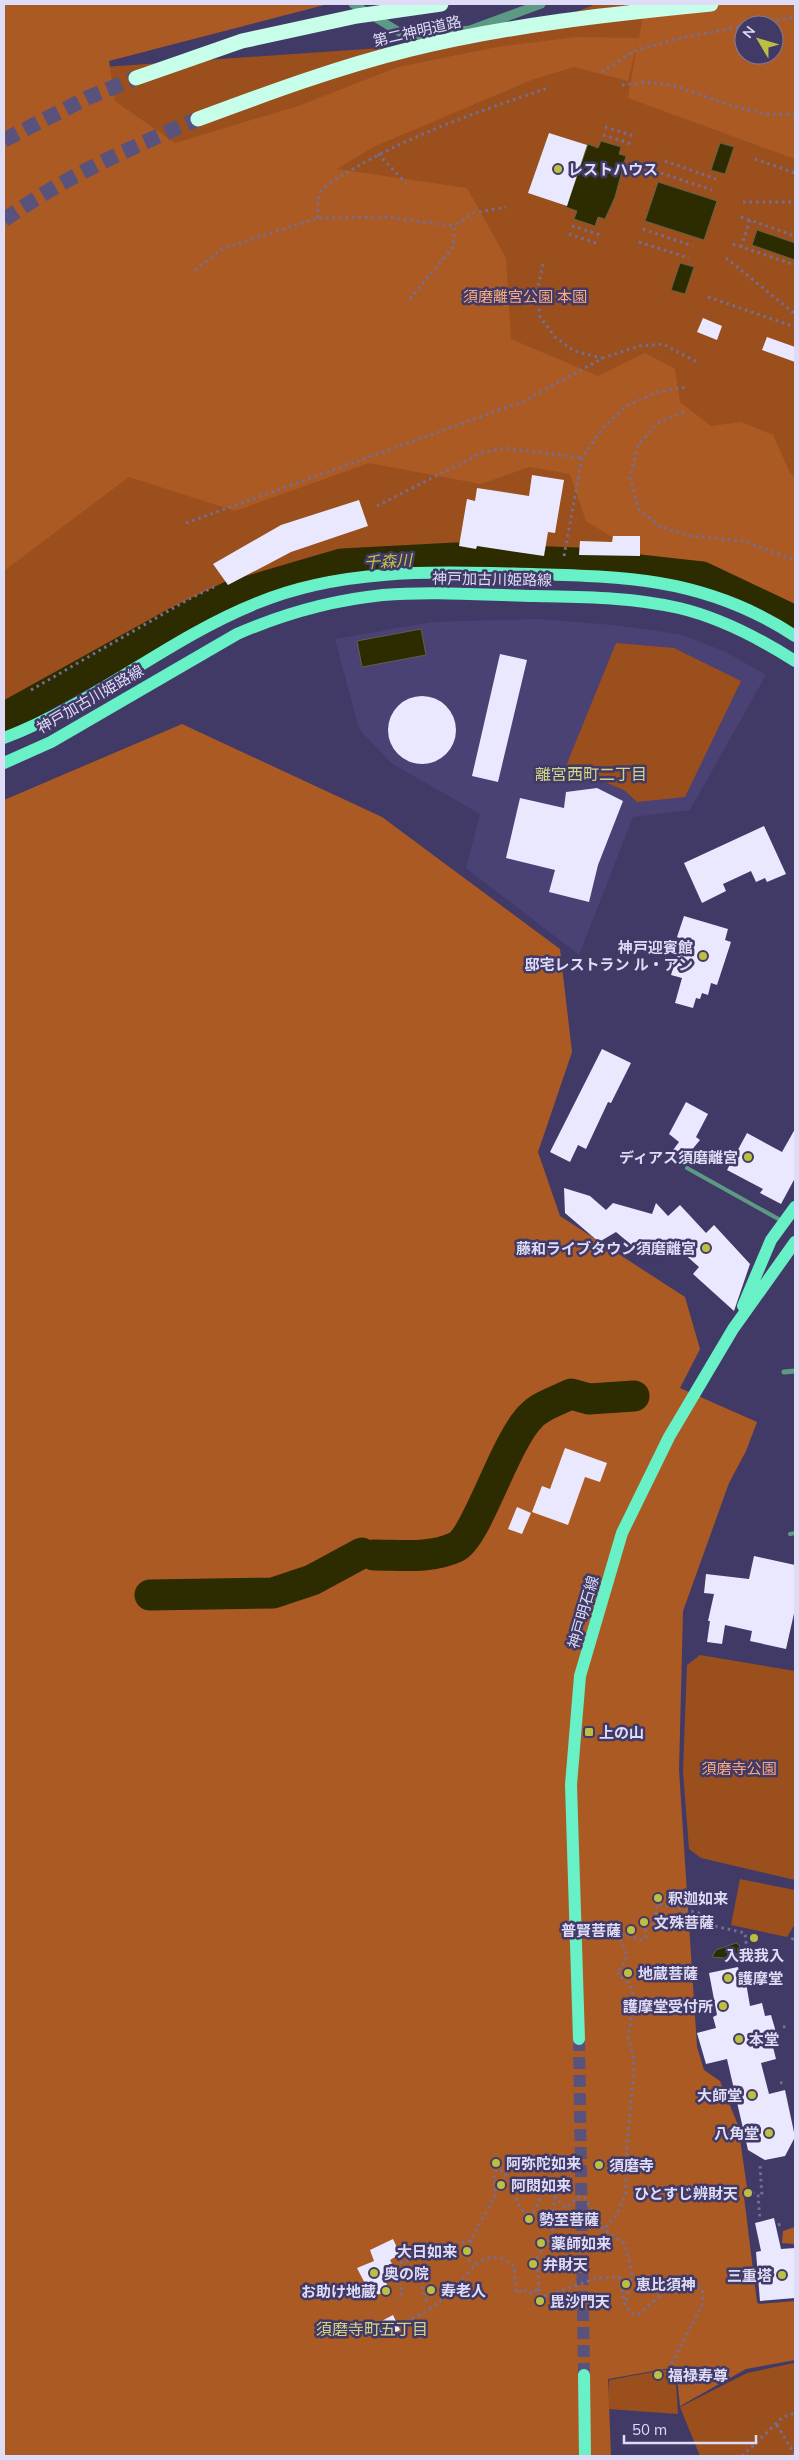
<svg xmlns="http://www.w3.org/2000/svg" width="799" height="2460" viewBox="0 0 799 2460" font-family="Mulish,'Noto Sans JP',sans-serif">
<rect width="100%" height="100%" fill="#423a66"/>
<!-- built -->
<path fill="#4a4174" d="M539 619 613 625 680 634 726 652 766 675 690 810 633 817 579 955 466 868 480 814 391 763 359 729 335 639 432 622Z"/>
<!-- green -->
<path fill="#9a4f1d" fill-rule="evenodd" d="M596 4H795V617L700 582 644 569 454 564 340 569 214 605 9 717H4V121L89 68 395 47 566 16ZM744 25H774V55H744Z
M616 643 674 648 741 681 685 797 637 802 624 790 566 766Z
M700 1655 795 1671V1880L701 1858 689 1849 683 1771 687 1665Z
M740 1879 795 1890V1924L787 1937 731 1925Z
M794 2363 795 2456H700L680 2407 747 2373Z
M675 2368 678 2414 608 2409 609 2380Z"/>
<!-- forest -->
<path fill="#ac5a24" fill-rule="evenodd" d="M4 4H328L109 61 115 101 175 143 301 105 398 67 497 47 576 37 639 38 645 4H795V159L628 98 638 40 628 81 574 67 534 79 373 147 337 169 467 188 506 258 511 339 598 376 645 353 675 369 680 402 711 426 741 422 773 435 790 473 795 477V623L734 583 655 563 586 521 570 474 529 467 481 484 369 463 235 511 129 477 4 571ZM744 25H774V55H744Z
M182 724 382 817 560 949 572 1052 538 1152 560 1216 685 1297 700 1349 680 1388 757 1422 746 1451 729 1483 683 1611 679 1770 697 2047 704 2070 720 2081 738 2125 747 2188 744 2189V2197L757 2302 759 2304 795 2301V2360L746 2369 680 2406 676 2367 608 2379 611 2456H4V800Z
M795 2227V2244L782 2243 783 2231Z"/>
<!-- water -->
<path fill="#2c2c00" stroke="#61614a" d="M601 141 621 147 619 154 626 156 615 197 605 219 598 217 595 226 574 219 577 211 566 207 588 144 598 148Z
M720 143 734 147 725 174 711 170Z
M658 182 717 201 704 240 645 221Z
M757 230 795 243V260L752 245Z
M680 263 694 267 685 294 671 290Z
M421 629 426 655 362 667 357 641Z
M736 1943 740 1946 737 1954 724 1958 712 1957 716 1950Z"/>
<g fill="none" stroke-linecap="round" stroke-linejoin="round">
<!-- river -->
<path stroke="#2c2c00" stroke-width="31" d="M4 716 11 714 175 623 229 597 342 564 456 558 576 563 702 577 795 621
M374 1555C401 1555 431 1559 456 1547 477 1537 505 1441 531 1416 540 1406 559 1400 571 1394L589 1399 634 1396
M150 1595 273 1593 312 1580 362 1553"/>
</g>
<!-- building -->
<path fill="#eae8fe" d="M549 133 587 145 567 206 528 193Z
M703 318 722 326 717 340 697 332Z
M767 337 795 347V362L762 350Z
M532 475 564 480 555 533 548 532 544 556 477 546 476 549 459 546 467 499 475 501 477 488 529 496Z
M359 500 368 526 291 552 228 585 213 564 281 525Z
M613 536H640V556L579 555 580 541 612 542Z
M500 654 527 660 498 782 472 776Z
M388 730a34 34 0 1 1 68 0a34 34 0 1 1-68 0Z
M597 788 623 801 598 865 589 902 549 892 555 870 506 858 520 798 564 808 566 792Z
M764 826 786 874 767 882 765 878 756 882 751 871 723 884 726 891 702 903 684 863Z
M684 916 728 929 725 940 731 942 717 985 711 983 708 995 702 993 700 999 696 998 693 1008 675 1003 682 978 671 975 682 939 677 937Z
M602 1049 631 1063 611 1103 608 1102 586 1149 578 1145 570 1162 550 1152Z
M686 1102 708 1114 696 1137 700 1140 681 1163 670 1154 679 1142 669 1134Z
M795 1129V1178L781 1204 760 1193 763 1189 727 1170 747 1133 782 1152Z
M564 1188 590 1196 606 1210 613 1203 652 1214 656 1203 668 1216 680 1205 706 1233 714 1225 750 1264 734 1311 693 1274 699 1267 673 1244 645 1250 637 1243 634 1247 616 1232 599 1242 565 1213Z
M565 1448 607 1463 600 1482 585 1477 568 1525 532 1512 542 1486 550 1489Z
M517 1507 531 1513 522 1534 508 1529Z
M754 1556 795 1565V1609L786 1649 750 1641 752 1631 725 1625 722 1644 707 1642 710 1621H708L714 1594 704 1593 706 1574 749 1579Z
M738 1967 739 1972 744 1971 750 2006 762 2003 765 2016 771 2015 780 2046 773 2047 776 2059 761 2063 769 2094 785 2090 795 2137 785 2156 765 2160 748 2150 727 2059 706 2064 697 2033 716 2028 713 2017 717 2015 709 1973Z
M774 2218 781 2249 795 2248V2298L760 2301 756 2252 761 2251 755 2223Z
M393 2239 400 2254 390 2260 392 2264 386 2267 391 2278 385 2280 389 2290 372 2297 357 2268 374 2261 370 2250Z
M393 2315 400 2330 383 2338 376 2324Z"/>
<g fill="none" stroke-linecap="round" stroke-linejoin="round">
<!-- primary-tunnel -->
<path stroke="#59527c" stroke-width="12" stroke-dasharray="12 6" stroke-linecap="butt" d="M579 2039 584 2375"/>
<!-- motorway-tunnel -->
<path stroke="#59527c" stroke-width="15" stroke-dasharray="15 8" stroke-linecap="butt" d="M4 140 87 98 136 78
M4 220C64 177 130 148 198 119"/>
<!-- path -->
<path stroke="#746e94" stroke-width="3" stroke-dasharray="2.5 4" stroke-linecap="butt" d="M751 25 795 17
M602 72 634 51 676 39 744 26
M622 85 646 82 676 86 726 104 765 114 795 115
M605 127 634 136
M603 135 632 144
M378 154 406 183
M755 159 795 173
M665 161 716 179
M661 173 712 190
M743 202H795
M741 217 795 236
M318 218C318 210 316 200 321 192 327 183 339 177 348 172 407 136 482 110 548 88
M572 226 601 235
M643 229 693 246
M569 234 599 244
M639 242 689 258
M733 244 795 265
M741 247 750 220
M726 258 795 314
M543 264 537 292 540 317 555 337 574 351 602 358
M195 270 222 249 318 218 385 217 455 226
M708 297 795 327
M410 299 453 247 455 226 473 213 506 207
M684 412 658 423 638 445 630 478 639 509 659 526 691 536 743 541 795 560
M377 506 481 453 505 448 582 458
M186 523 524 401 603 358 639 346 663 344 697 362
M564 556 582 458 603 428 626 406 658 392 687 387
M31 690 189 599 214 587
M792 1940 795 1934
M755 1975H760
M783 2027 788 2026
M780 2083 786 2082
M760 2166 762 2196H758L760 2219
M752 2193 755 2192
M778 2225 781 2224
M601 2227 625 2244 632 2273 626 2302
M471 2240 469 2260 473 2265
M400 2263 471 2240 496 2194 494 2175 497 2169C515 2175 512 2204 527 2214L533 2212 546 2188 566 2208 579 2197 585 2198C591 2206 593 2222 601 2227L608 2226 618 2212 626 2193 627 2142 634 2072V2060L628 2037 634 2004 633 1993 630 1984 616 1972 623 1966 627 1955 620 1938 624 1934 641 1940 646 1937 645 1925H654L657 1904 699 1913 701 1923 745 1933 747 1952 757 1963
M402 2273 419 2279 427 2302
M397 2282 403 2292 398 2299
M539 2291 537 2258 553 2232 551 2214 556 2196
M406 2321C422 2315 436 2305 449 2294 468 2277 482 2241 514 2266L516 2292 518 2293 523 2289 530 2293 535 2289 541 2297 598 2278 619 2277 625 2305 633 2314H638L665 2292 687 2281 695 2284 703 2292 702 2305 668 2371
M777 2425 795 2455
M742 2456 783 2417 795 2413"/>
<!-- service -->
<path stroke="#5d9a85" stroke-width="4" d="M687 1168 782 1221
M790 1534 795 1533"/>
<!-- minor -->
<path stroke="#5d9a85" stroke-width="5" d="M784 1372 795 1371"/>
<!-- tertiary -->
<path stroke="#5d9a85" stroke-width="9" d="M353 4 406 36 470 30 541 4"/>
<!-- primary -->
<path stroke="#68f0c6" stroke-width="12" d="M4 738C94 704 167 639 257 603 344 567 440 572 532 574 571 575 621 576 659 583 707 591 754 609 795 636
M4 763 51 742 237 634C283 614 333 600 383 595 433 591 485 595 535 596 583 597 632 597 679 608 721 618 759 638 795 661
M743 1306 771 1240 795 1207
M579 2039 571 1785 580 1676 622 1533 669 1437 733 1329 795 1242
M584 2375 585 2456"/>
<!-- motorway -->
<path stroke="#c6fee9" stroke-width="15" d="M198 119C268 93 338 67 411 49 510 25 610 14 711 4"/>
<!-- motorway-bridge -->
<path stroke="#c6fee9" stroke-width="15" d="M136 78 242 41 357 16 441 4"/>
</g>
<!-- markers -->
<g fill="#bdbf43" stroke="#423a66" stroke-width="2">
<circle cx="558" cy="169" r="5"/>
<circle cx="703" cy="956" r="5"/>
<circle cx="748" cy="1157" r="5"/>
<circle cx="706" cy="1248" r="5"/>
<rect x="584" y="1727" width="10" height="10" rx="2.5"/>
<circle cx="658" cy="1898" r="5"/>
<circle cx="644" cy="1922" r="5"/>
<circle cx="631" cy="1930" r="5"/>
<circle cx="754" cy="1938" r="5"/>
<circle cx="628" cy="1973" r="5"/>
<circle cx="728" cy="1978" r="5"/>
<circle cx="723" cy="2006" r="5"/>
<circle cx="739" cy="2039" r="5"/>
<circle cx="752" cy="2095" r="5"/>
<circle cx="769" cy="2133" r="5"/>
<circle cx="496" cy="2163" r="5"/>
<circle cx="599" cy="2165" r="5"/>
<circle cx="501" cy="2185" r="5"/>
<circle cx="748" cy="2193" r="5"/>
<circle cx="529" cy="2219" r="5"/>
<circle cx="541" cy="2243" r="5"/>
<circle cx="467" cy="2251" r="5"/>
<circle cx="533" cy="2264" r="5"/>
<circle cx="374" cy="2273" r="5"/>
<circle cx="782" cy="2275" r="5"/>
<circle cx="626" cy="2284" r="5"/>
<circle cx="431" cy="2290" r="5"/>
<circle cx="386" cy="2291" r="5"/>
<circle cx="540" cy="2301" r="5"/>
<circle cx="658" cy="2375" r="5"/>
</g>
<g text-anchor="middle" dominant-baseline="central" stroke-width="5" stroke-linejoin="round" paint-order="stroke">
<!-- street labels -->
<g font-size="15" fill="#dedcf7" stroke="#423a66">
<text transform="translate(417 31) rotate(-13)">第二神明道路</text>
<text transform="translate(492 579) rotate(1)">神戸加古川姫路線</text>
<text transform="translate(90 699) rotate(-30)">神戸加古川姫路線</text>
<text transform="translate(583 1612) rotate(-74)">神戸明石線</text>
</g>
<!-- poi labels -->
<g font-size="15" font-weight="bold" fill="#dedcf7" stroke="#423a66" text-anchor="start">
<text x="568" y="169">レストハウス</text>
<text x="693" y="947" text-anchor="end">神戸迎賓館<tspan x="693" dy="17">邸宅レストラン ル・アン</tspan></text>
<text x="738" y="1157" text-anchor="end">ディアス須磨離宮</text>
<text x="696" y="1248" text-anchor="end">藤和ライブタウン須磨離宮</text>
<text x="599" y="1732">上の山</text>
<text x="668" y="1898">釈迦如来</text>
<text x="654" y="1922">文殊菩薩</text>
<text x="621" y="1930" text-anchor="end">普賢菩薩</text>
<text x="754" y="1955" text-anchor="middle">入我我入</text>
<text x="638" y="1973">地蔵菩薩</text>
<text x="738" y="1978">護摩堂</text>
<text x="713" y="2006" text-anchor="end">護摩堂受付所</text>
<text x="749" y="2039">本堂</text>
<text x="742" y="2095" text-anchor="end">大師堂</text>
<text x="759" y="2133" text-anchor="end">八角堂</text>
<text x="506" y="2163">阿弥陀如来</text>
<text x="609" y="2165">須磨寺</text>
<text x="511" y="2185">阿閦如来</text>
<text x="738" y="2193" text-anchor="end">ひとすじ辨財天</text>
<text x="539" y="2219">勢至菩薩</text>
<text x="551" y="2243">薬師如来</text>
<text x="457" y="2251" text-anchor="end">大日如来</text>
<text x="543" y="2264">弁財天</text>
<text x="384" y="2273">奥の院</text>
<text x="772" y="2275" text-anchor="end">三重塔</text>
<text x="636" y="2284">恵比須神</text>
<text x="441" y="2290">寿老人</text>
<text x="376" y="2291" text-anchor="end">お助け地蔵</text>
<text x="550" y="2301">毘沙門天</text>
<text x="668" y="2375">福禄寿尊</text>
</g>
<!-- park labels -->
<g font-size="15" fill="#f9a97c" stroke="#423a66">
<text x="525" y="296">須磨離宮公園 本園</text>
<text x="739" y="1768">須磨寺公園</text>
</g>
<!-- water labels -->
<g font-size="16" font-style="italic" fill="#c4c643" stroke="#423a66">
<text transform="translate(388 561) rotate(-3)">千森川</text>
</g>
<!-- neighbourhood labels -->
<g font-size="16" fill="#d1d486" stroke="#423a66">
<text x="591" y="774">離宮西町二丁目</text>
<text x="372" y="2329">須磨寺町五丁目</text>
</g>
</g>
<!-- border -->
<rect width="799" height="2460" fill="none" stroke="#dedcf7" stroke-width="10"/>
<!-- north arrow -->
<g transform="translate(759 40) rotate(308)"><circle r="24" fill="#423a66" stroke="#807ba0"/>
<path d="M0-4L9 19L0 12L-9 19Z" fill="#bdbf43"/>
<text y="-8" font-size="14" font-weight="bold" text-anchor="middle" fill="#dedcf7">N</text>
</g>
<!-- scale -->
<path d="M624 2435v8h132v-8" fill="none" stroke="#dedcf7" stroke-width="2.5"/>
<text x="632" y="2435" font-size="15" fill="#dedcf7" stroke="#423a66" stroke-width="4" paint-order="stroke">50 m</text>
</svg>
